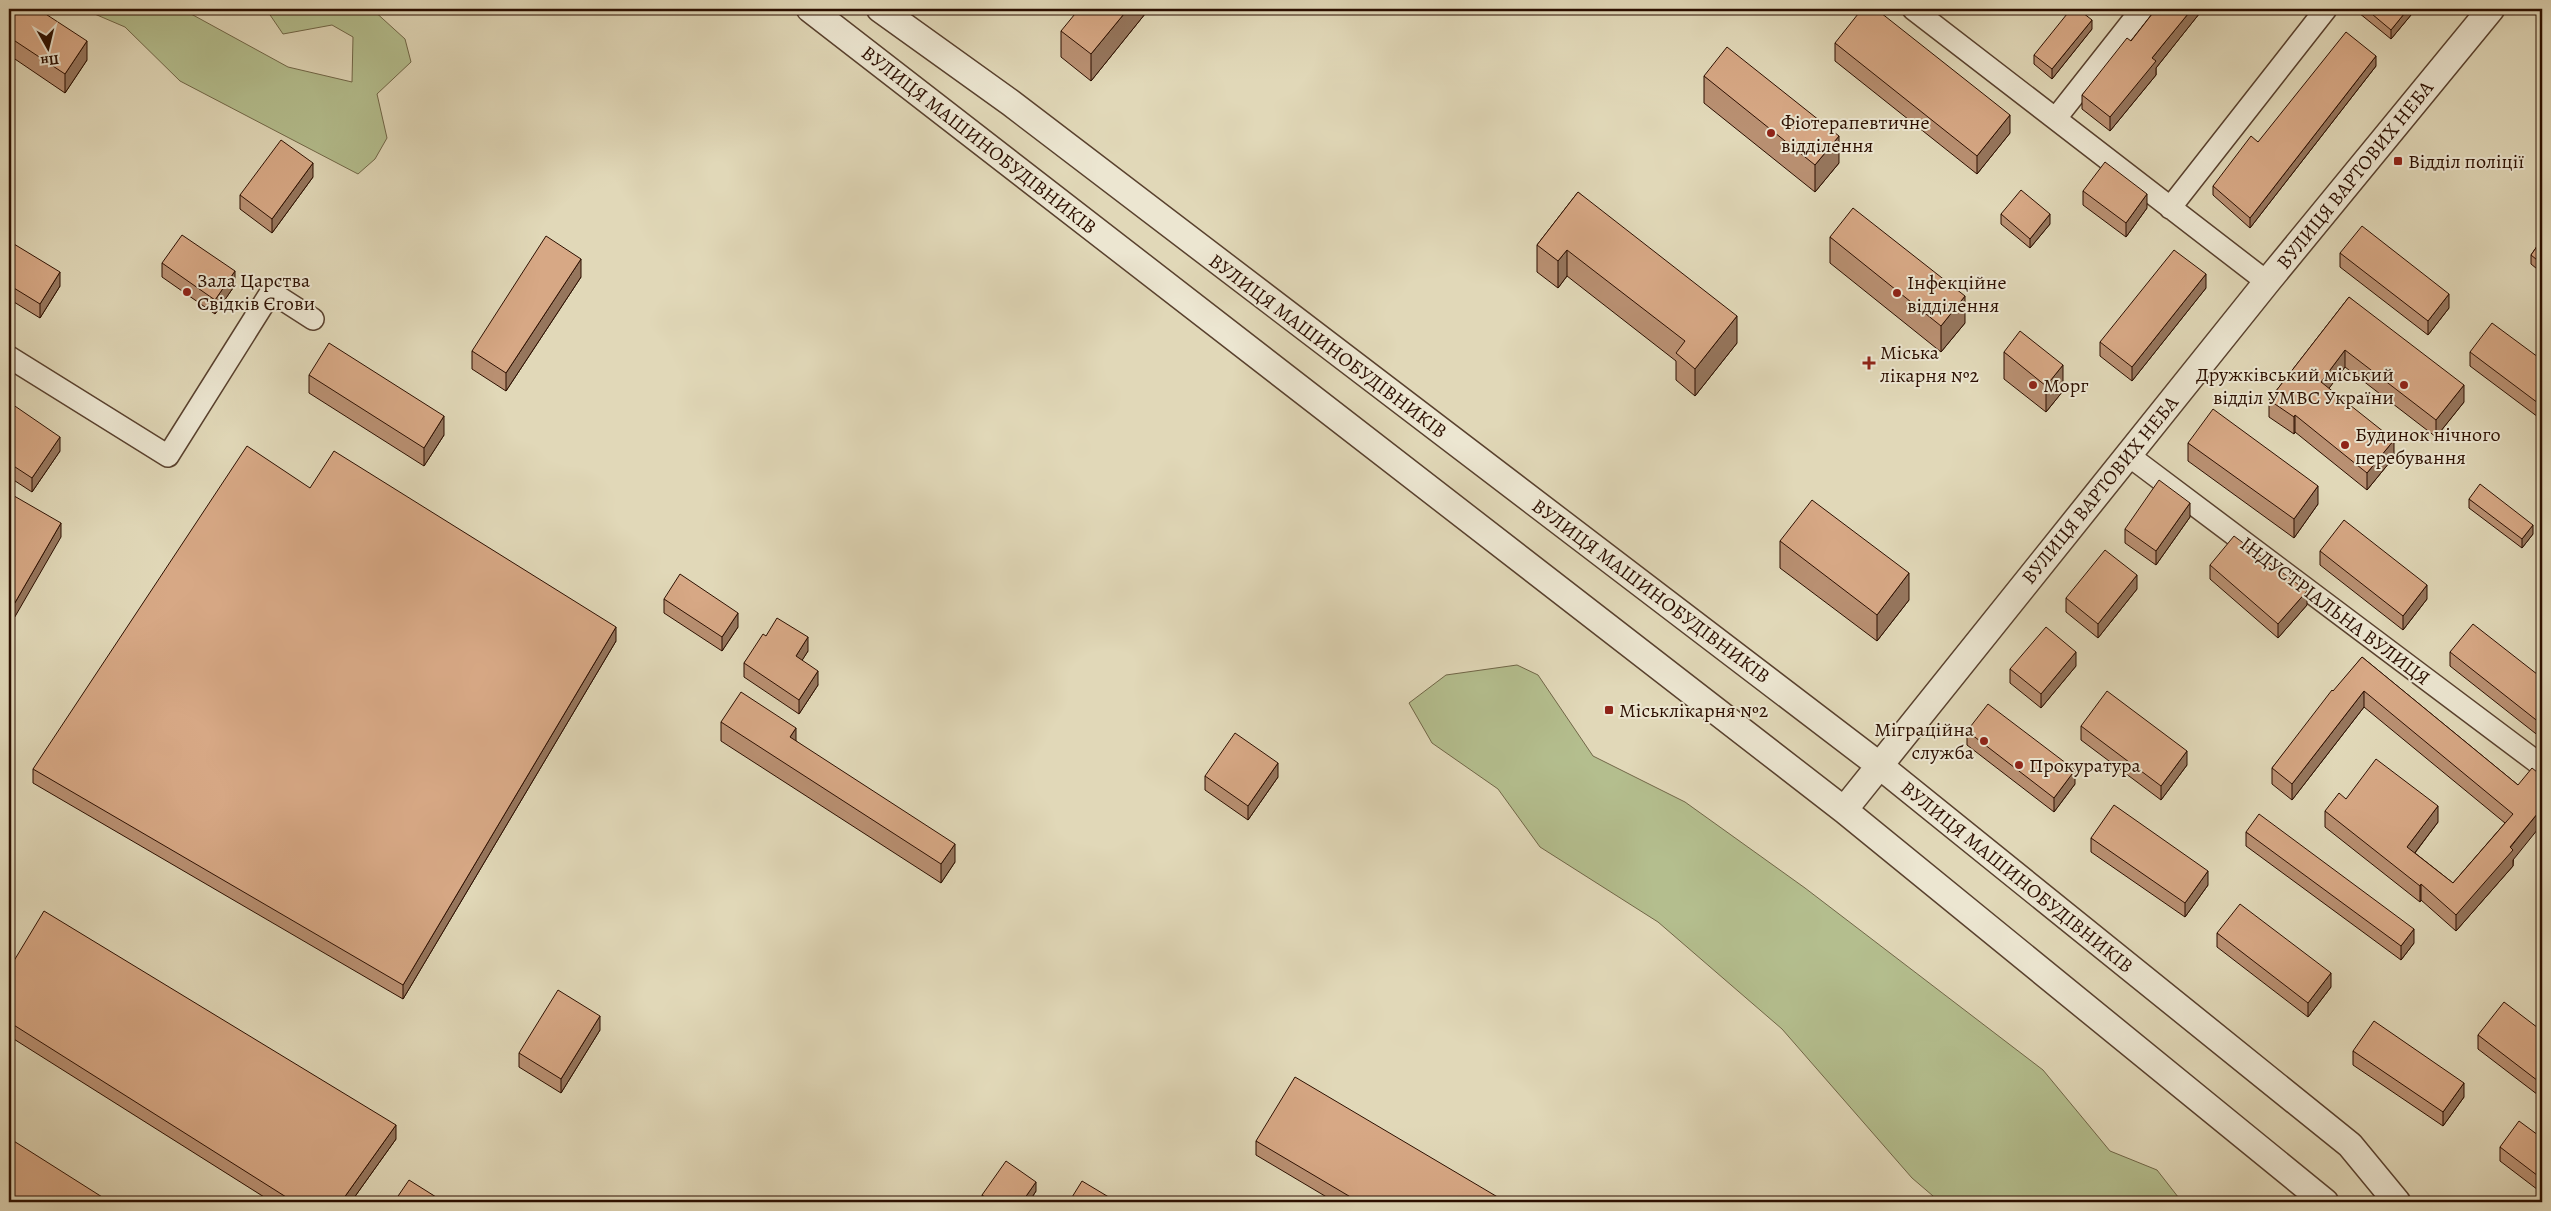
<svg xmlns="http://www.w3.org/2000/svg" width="2551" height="1211" viewBox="0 0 2551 1211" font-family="Alegreya,serif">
<rect width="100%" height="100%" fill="#e1d8b8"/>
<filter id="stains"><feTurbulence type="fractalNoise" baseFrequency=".004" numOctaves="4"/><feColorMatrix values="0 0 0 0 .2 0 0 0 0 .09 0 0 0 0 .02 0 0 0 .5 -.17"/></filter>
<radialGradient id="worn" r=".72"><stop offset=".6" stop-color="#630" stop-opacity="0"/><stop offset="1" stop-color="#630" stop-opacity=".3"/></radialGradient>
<!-- green -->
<path fill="#b4be8e" stroke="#706647" d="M83 9H182L288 67 352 82 353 37 332 25 283 34 266 9H372L405 39 411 62 377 94 387 138 375 159 358 174 180 81 125 27Z
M1517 665 1538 675 1593 756 1685 802 1805 888 2043 1070 2110 1151 2157 1170 2182 1202H1940L1912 1178 1782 1029 1658 922 1540 847 1498 789 1432 743 1409 703 1446 675Z"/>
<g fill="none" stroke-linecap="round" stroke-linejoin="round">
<defs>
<path id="minor" d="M1913 9 2267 282
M2056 118 2142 9
M2170 208 2326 9
M9 357 168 456 271 292 313 319
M2128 455 2542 766"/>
<path id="tertiary" d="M810 9 1844 810 2325 1202
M880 9 1011 103 1875 762 2350 1145 2397 1202
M1844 810 2267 282 2491 9"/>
</defs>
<!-- minor casing -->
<use href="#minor" stroke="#59412e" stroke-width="24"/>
<!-- tertiary casing -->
<use href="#tertiary" stroke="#59412e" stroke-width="29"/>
<!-- minor -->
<use href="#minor" stroke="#ece6d1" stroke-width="21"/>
<!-- tertiary -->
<use href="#tertiary" stroke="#ece6d1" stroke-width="26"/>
</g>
<!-- wall -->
<path fill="#b99072" stroke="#2c0f00" d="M9 9 87 60 65 93 9 55Z
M1149 9 1091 81 1061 57V31Z
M2156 9H2203L2156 68V75L2110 131 2082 109V95L2131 41Z
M2359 9H2416L2391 39 2359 13Z
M2092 29 2052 79 2034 64V55Z
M1835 43 2010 133 1977 174 1835 61Z
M2376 66 2250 228 2213 195V186L2258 142Z
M1704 76 1839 163 1815 192 1704 103Z
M313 177 272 233 240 209V195Z
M2083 191 2147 208 2126 237 2083 205Z
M1578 192 1737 343 1695 396 1676 380V361L1567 276 1558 288 1537 272V245Z
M2001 214 2050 224 2030 248 2001 224Z
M1830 237 1965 323 1941 352 1830 263Z
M2542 239V273L2531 264V255Z
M9 241 60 286 40 318 9 299Z
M2340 253 2449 308 2428 335 2340 267Z
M162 263 235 285 215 314 162 277Z
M581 277 506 391 472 369V351Z
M2206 288 2132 381 2100 356V342Z
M2349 297 2464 402 2436 437 2345 367 2329 388 2394 457 2367 490 2295 432 2294 434 2269 417V400Z
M2004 352 2063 391 2046 412 2004 379Z
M2470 352 2542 360V420L2470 366Z
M309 375 444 435 424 466 309 393Z
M9 402 60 451 32 492 9 477Z
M2188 443 2318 504 2294 538 2188 461Z
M310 488 616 641 403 999 33 783V769Z
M2469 499 2533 534 2522 548 2469 508Z
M2190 517 2156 565 2125 543V529Z
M1780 541 1909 600 1877 641 1780 568Z
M2320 551 2427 599 2403 630 2320 565Z
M2210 565 2307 605 2278 638 2210 579Z
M2137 589 2098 638 2066 612V598Z
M664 599 738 627 722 651 664 613Z
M766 636 808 651 802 660 818 685 799 714 744 677V663Z
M2450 652 2542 678V733L2540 737 2450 666Z
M2362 657 2518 785 2513 866 2456 931 2421 900 2420 902 2325 827V811L2346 799 2438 822 2415 853 2453 883 2505 823 2364 707 2292 800 2272 784V768Z
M2076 666 2041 708 2010 683V669Z
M721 722 796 741 955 862 941 883 721 741Z
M2081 726 2187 765 2161 800 2081 740Z
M1967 731 2075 784 2054 812 1967 745Z
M1205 776 1278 777 1248 820 1205 790Z
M2246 832 2414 943 2401 960 2246 846Z
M2091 838 2208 885 2185 917 2091 852Z
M2217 933 2331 987 2308 1017 2217 947Z
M9 969 396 1139 351 1202H272L9 1036Z
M600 1030 561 1093 519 1067V1053Z
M2542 1031V1098L2478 1049V1035Z
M2353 1051 2464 1097 2443 1126 2353 1065Z
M2542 1138V1193L2500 1161V1147Z
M1256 1141 1506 1202H1335L1256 1155Z
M1036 1191 1029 1202H982V1195Z"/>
<!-- shaded-wall -->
<path fill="#96765d" stroke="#2c0f00" d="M1128 9H1149L1091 81V54Z
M2192 9H2203L2156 68V75L2110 131V117L2152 58Z
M2408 9H2416L2391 39V30Z
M2092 20V29L2052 79V69Z
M87 41V60L65 93V74Z
M2376 56V66L2250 228V218Z
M2010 115V133L1977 174V156Z
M1839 136V163L1815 192V165Z
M313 163V177L272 233V219Z
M2147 194V208L2126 237V223Z
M2050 214V224L2030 248V239Z
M1567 250V276L1558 288V261Z
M581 259V277L506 391V373Z
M235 271V285L215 314V300Z
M60 272V286L40 318V304Z
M2206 274V288L2132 381V367Z
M2449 294V308L2428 335V321Z
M1965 296V323L1941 352V326Z
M1737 316V343L1695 396V369Z
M2345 350V367L2321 399V382Z
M2063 365V391L2046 412V386Z
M2464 385V402L2436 437V420Z
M2295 415V432L2294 434V417Z
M444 416V435L424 466V448Z
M60 437V451L32 492V478Z
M2394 440V457L2367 490V473Z
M2318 486V504L2294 538V519Z
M2190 503V517L2156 565V551Z
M61 523V537L9 627V613Z
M2533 525V534L2522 548V539Z
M1909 573V600L1877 641V615Z
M2137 575V589L2098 638V624Z
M2427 585V599L2403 630V616Z
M2307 591V605L2278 638V624Z
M738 613V627L722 651V637Z
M616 627V641L403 999V985Z
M808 637V651L796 670V656Z
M2076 652V666L2041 708V694Z
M818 671V685L799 714V700Z
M2364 691V707L2292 800V784Z
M2542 719V733L2540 737V723Z
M796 728V746L790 737Z
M2187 751V765L2161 800V786Z
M1278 763V777L1248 820V806Z
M2075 770V784L2054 812V798Z
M2438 806V822L2407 863V847Z
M2542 808V824L2513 860V866L2456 931V915Z
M955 844V862L941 883V864Z
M2208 871V885L2185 917V903Z
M2421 884V900L2420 902V886Z
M2414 929V943L2401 960V946Z
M2331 973V987L2308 1017V1003Z
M600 1016V1030L561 1093V1079Z
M2464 1083V1097L2443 1126V1112Z
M396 1125V1139L351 1202H341Z
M1036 1182V1191L1029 1202H1022Z"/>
<!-- building -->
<path fill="#d7a885" stroke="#2c0f00" d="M9 9H38L87 41 65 74 9 37Z
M1079 9H1128L1091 54 1061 31Z
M1862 9H1876L2010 115 1977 156 1835 43Z
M2071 9H2078L2092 20 2052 69 2034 55Z
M2156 9H2192L2152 58 2156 61 2110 117 2082 95 2127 38 2131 41Z
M2366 9H2408L2391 30Z
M2346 32 2376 56 2250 218 2213 186 2251 136 2258 142Z
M1727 47 1839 136 1815 165 1704 76Z
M281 140 313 163 272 219 240 195Z
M2105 162 2147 194 2126 223 2083 191Z
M2021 190 2050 214 2030 239 2001 214Z
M1578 192 1737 316 1695 369 1676 353 1685 341 1567 250 1558 261 1537 245Z
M1853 208 1965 296 1941 326 1830 237Z
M2362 226 2449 294 2428 321 2340 253Z
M182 235 235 271 215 300 162 263Z
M546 236 581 259 506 373 472 351Z
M2542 239V264L2531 255Z
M9 241 60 272 40 304 9 285Z
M2174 250 2206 274 2132 367 2100 342Z
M2349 297 2464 385 2436 420 2345 350 2321 382 2394 440 2367 473 2295 415 2294 417 2269 400Z
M2492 323 2542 360V406L2470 352Z
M2020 331 2063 365 2046 386 2004 352Z
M329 343 444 416 424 448 309 375Z
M9 402 60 437 32 478 9 463Z
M2213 409 2318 486 2294 519 2188 443Z
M247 446 310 488 334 451 616 627 403 985 33 769Z
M2159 480 2190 503 2156 551 2125 529Z
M2480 484 2533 525 2522 539 2469 499Z
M9 493 61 523 9 613Z
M1812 500 1909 573 1877 615 1780 541Z
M2344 520 2427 585 2403 616 2320 551Z
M2234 536 2307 591 2278 624 2210 565Z
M2105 550 2137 575 2098 624 2066 598Z
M680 574 738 613 722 637 664 599Z
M777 618 808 637 796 656 818 671 799 700 744 663 763 634 766 636Z
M2473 624 2542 678V719L2540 723 2450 652Z
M2046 627 2076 652 2041 694 2010 669Z
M2362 657 2518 785 2532 768 2542 776V808L2510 847 2513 850 2456 915 2421 884 2420 886 2325 811 2339 793 2346 799 2376 759 2438 806 2407 847 2453 883 2513 814 2364 691 2292 784 2272 768 2332 690 2333 691Z
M2107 691 2187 751 2161 786 2081 726Z
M741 692 796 728 790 737 955 844 941 864 721 722Z
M1988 704 2075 770 2054 798 1967 731Z
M1235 733 1278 763 1248 806 1205 776Z
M2114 805 2208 871 2185 903 2091 838Z
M2259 814 2414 929 2401 946 2246 832Z
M2240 904 2331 973 2308 1003 2217 933Z
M44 911 396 1125 341 1202H294L9 1022V969Z
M558 990 600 1016 561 1079 519 1053Z
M2504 1002 2542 1031V1084L2478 1035Z
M2374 1021 2464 1083 2443 1112 2353 1051Z
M1295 1077 1506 1202H1359L1256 1141Z
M2519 1121 2542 1138V1179L2500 1147Z
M9 1138 110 1202H12L9 1200Z
M1006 1161 1036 1182 1022 1202H992L982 1195Z
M409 1180 444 1202H394Z
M1082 1181 1117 1202H1069Z"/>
<!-- markers -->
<g fill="#8f2418" stroke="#ece6d1" stroke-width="2">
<circle cx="1771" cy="133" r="5"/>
<rect x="2393" y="156" width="10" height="10" rx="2.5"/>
<circle cx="187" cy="292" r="5"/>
<circle cx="1897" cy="293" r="5"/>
<path d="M1866.5 355.5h5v5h5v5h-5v5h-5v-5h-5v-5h5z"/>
<circle cx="2033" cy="385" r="5"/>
<circle cx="2404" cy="385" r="5"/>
<circle cx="2345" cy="445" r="5"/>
<rect x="1604" y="705" width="10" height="10" rx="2.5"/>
<circle cx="1984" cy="741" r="5"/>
<circle cx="2019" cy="765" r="5"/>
</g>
<g text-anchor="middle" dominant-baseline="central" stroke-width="4" stroke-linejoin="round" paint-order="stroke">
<!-- poi labels -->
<g font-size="20" fill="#2c0f00" stroke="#ece6d1" text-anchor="start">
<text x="1781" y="122">Фіотерапевтичне<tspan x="1781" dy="23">відділення</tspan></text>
<text x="2408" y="161">Відділ поліції</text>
<text x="197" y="280">Зала Царства<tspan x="197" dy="23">Свідків Єгови</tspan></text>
<text x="1907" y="282">Інфекційне<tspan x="1907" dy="23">відділення</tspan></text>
<text x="1880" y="352">Міська<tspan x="1880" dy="23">лікарня №2</tspan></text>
<text x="2394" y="374" text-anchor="end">Дружківський міський<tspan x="2394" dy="23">відділ УМВС України</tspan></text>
<text x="2043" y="385">Морг</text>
<text x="2355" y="434">Будинок нічного<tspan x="2355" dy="23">перебування</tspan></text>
<text x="1619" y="710">Міськлікарня №2</text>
<text x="1974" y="729" text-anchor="end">Міграційна<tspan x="1974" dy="23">служба</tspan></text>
<text x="2029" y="765">Прокуратура</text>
</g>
<!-- street labels -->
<g font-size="20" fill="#2c0f00" stroke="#ece6d1">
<text transform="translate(979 140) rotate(38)">ВУЛИЦЯ МАШИНОБУДІВНИКІВ</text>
<text transform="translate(2355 175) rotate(-51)">ВУЛИЦЯ ВАРТОВИХ НЕБА</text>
<text transform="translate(1328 346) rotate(37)">ВУЛИЦЯ МАШИНОБУДІВНИКІВ</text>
<text transform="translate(2100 490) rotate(-51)">ВУЛИЦЯ ВАРТОВИХ НЕБА</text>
<text transform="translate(1651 591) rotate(37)">ВУЛИЦЯ МАШИНОБУДІВНИКІВ</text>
<text transform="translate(2335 611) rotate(37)">ІНДУСТРІАЛЬНА ВУЛИЦЯ</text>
<text transform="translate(2017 877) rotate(39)">ВУЛИЦЯ МАШИНОБУДІВНИКІВ</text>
</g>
</g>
<!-- margin -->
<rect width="2551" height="1211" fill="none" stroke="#e1d8b8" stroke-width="30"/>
<rect x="10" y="10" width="2531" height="1191" fill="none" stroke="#2c0f00" stroke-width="2.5"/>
<rect x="15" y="15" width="2521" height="1181" fill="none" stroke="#2c0f00"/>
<!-- north arrow -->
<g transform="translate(48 48) rotate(172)" stroke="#ece6d1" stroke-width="4" paint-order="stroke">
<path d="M0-4L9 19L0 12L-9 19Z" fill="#2c0f00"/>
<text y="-8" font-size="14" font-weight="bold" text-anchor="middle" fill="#2c0f00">Пн</text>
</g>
<rect width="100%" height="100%" filter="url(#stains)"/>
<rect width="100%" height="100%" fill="url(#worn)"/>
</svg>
